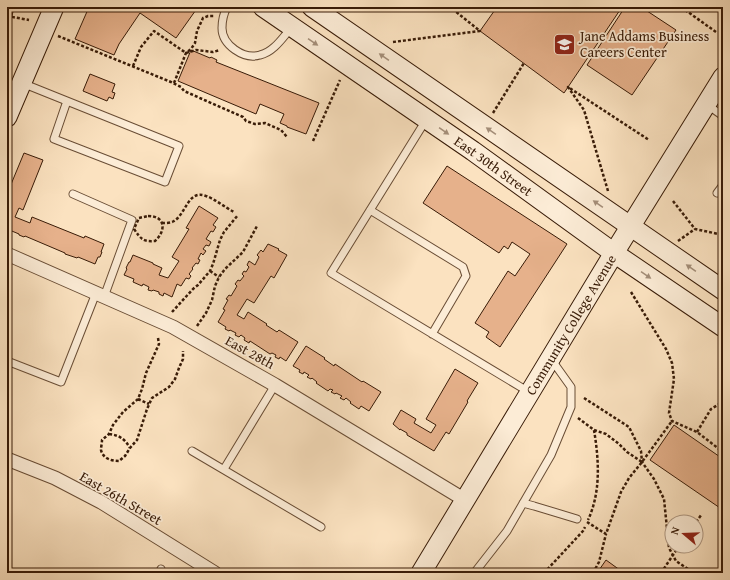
<svg xmlns="http://www.w3.org/2000/svg" width="730" height="580" viewBox="0 0 730 580" font-family="'Gentium Book Plus',serif">
<rect width="100%" height="100%" fill="#fbe2c0"/>
<filter id="stains"><feTurbulence type="fractalNoise" baseFrequency=".005" numOctaves="4"/><feColorMatrix values="0 0 0 0 .2 0 0 0 0 .09 0 0 0 0 .02 0 0 0 .5 -.17"/></filter>
<radialGradient id="worn" r=".72"><stop offset=".6" stop-color="#630" stop-opacity="0"/><stop offset="1" stop-color="#630" stop-opacity=".3"/></radialGradient>
<!-- building -->
<path fill="#e6b18b" stroke="#381b07" d="M7 7H14L12 16 7 15Z
M89 7H198L176 38 140 13 119 44 114 55 75 39Z
M497 7H622L564 93 480 31Z
M625 7H641L676 30 632 95 587 65Z
M191 50 210 58 211 57 217 60 216 62 319 103 306 134 287 127V126L280 123 284 114 260 104 256 114 178 81Z
M90 74 115 84 112 92 115 93 113 99 109 97 107 101 83 91Z
M24 153 43 160 23 210 19 208 15 217 30 223 32 217 84 238 85 236 104 244 101 252H102L100 257H98L95 264 78 257 77 258 65 254V253L25 236 24 237 19 235V234L7 229V194Z
M447 166 567 244 500 347 486 337 489 332 475 323 508 271 515 276 530 254 512 242 508 249 504 246 499 253 423 203Z
M199 206 218 218 213 225 216 227 213 232 211 231 206 239 211 242 209 246 206 245 203 249 206 251 203 255 201 253 198 259 200 260 198 264 196 263 192 268 193 269 189 274 191 276 189 279 186 278 181 286 177 284 172 297 164 293 163 296 159 294V292L153 290 152 291 148 290 149 287 143 284 142 286 133 282 134 279 124 275 127 269 126 268 129 262H130L133 255 153 263V264L162 268 159 275 168 278 179 261 172 257 189 229 186 228Z
M268 244 279 249 278 250 287 255 274 278 271 276 254 303 247 299 237 315 244 319 248 312 267 324 266 325 277 332 279 330 298 342 286 361 280 357 279 359 275 357 276 355 272 353 270 354 250 341 249 343 244 340 245 338 241 335 239 337 235 335 236 333 230 330 229 331 225 329 226 327 218 322 225 310 223 309 228 300 226 299 229 295 231 296 237 286 235 284 238 280 240 281 244 276 242 274 244 271 246 272 249 267 247 265 249 261 255 265 259 257 257 255 261 250 263 252Z
M306 346 325 358 324 359 334 366 335 364 362 382 363 381 381 392 369 411 361 406 359 409 350 403 351 402 346 398 344 400 340 398 342 396 336 393 335 394 331 392 333 390 330 389 328 391 316 383 317 382 312 378 311 379 307 377 309 375 304 372 303 374 299 372 300 370 293 366Z
M455 369 478 383 467 401 468 402 449 434 446 432 434 451 407 435V433L400 429V430L393 424 401 410 416 419 414 423 431 433 436 425 426 419Z
M674 425 723 459V510L650 460Z
M606 560 624 573H597Z"/>
<g fill="none" stroke-linecap="round" stroke-linejoin="round">
<defs>
<path id="lane" d="M227 7C224 13 222 21 222 28 222 45 244 60 260 55 274 52 283 37 292 27
M22 83 179 146 165 182 54 139 67 101
M706 104 723 116
M426 120 331 273 529 392
M717 193 723 185
M73 194 132 220 104 297
M370 210 463 267 466 276 432 334
M7 361 61 382 96 293
M192 451 321 527
M224 469 275 385
M523 503 534 506 577 519
M159 573 161 569
M473 573 475 572 507 531 551 455 571 407V387L551 359"/>
<path id="street" d="M7 254 173 327 275 385 465 500
M7 459 55 478 101 502 215 573"/>
<g id="secondary">
<path id="s1" d="M263 7 473 151 614 253 723 327"/>
<path d="M312 7 723 290"/>
<path d="M7 117 54 7"/>
<path id="s2" d="M421 573 614 253 723 77"/>
</g>
</defs>
<!-- lane casing -->
<use href="#lane" stroke="#694d35" stroke-width="9"/>
<!-- street casing -->
<use href="#street" stroke="#694d35" stroke-width="15"/>
<!-- secondary casing -->
<use href="#secondary" stroke="#381b07" stroke-width="21"/>
<!-- path -->
<path stroke="#381b07" stroke-width="2.5" stroke-dasharray="3 2" stroke-linecap="butt" d="M681 7 716 32
M7 16 29 20
M58 36 171 82 181 87 184 91 243 117 246 121 255 124 265 123 281 130 287 137
M393 42 480 31 450 7
M133 66 141 47 154 31 186 53 196 50 213 52 220 50
M174 83 186 53 191 49 195 43 197 31 203 18 208 16H214
M493 113 524 63
M313 141 340 80
M608 191 584 110 568 87 649 140
M673 201 695 229 723 235
M148 216C166 216 166 231 155 241 143 242 141 239 134 229L139 218Z
M162 223C166 223 171 223 174 221 186 214 188 189 206 196 215 199 226 208 234 212
M678 241 695 229
M210 271 219 277
M631 292 666 349 672 363 674 379 669 413 672 421 697 432 723 452
M172 312 193 289 198 285 210 271 213 264 220 240 224 232 238 215
M197 326 206 313 212 300 215 286 219 277 225 269 243 252 257 226
M158 338 159 344 146 373 142 389 138 399 123 412 113 425 109 434 102 440C102 443 101 447 101 450 103 459 112 461 119 461L125 456 130 448 137 440 147 409 152 398 169 387 175 379 179 368 183 359V351
M584 398 629 427 641 451 642 462 654 479 664 499 669 548 676 561 694 573
M138 399 149 404
M578 418 594 430C599 460 601 492 588 520
M594 430 606 434 619 444 627 452 642 462
M697 432 711 409 723 402
M109 434C119 435 125 439 130 448
M587 522 606 534 621 492 629 478 642 462 672 421
M696 522 702 514
M544 573 583 531 585 527
M593 573 599 562 606 534
M661 573 679 546"/>
<!-- lane -->
<use href="#lane" stroke="#fcecd6" stroke-width="7"/>
<!-- street -->
<use href="#street" stroke="#fcecd6" stroke-width="13"/>
<!-- secondary -->
<use href="#secondary" stroke="#fcecd6" stroke-width="19"/>
</g>
<!-- one-way arrows -->
<defs><path id="oneway-solid" d="M-6-.8H1V-3.2L6.5 0L1 3.2V.8H-6Z"/></defs>
<g fill="#a48e79">
<use href="#oneway-solid" transform="translate(313 42) rotate(34)"/>
<use href="#oneway-solid" transform="translate(384 57) rotate(-145)"/>
<use href="#oneway-solid" transform="translate(444 131) rotate(35)"/>
<use href="#oneway-solid" transform="translate(491 131) rotate(-145)"/>
<use href="#oneway-solid" transform="translate(598 204) rotate(-145)"/>
<use href="#oneway-solid" transform="translate(691 268) rotate(-145)"/>
<use href="#oneway-solid" transform="translate(646 275) rotate(34)"/>
</g>
<!-- icons -->
<defs>
<symbol id="school-square" viewBox="-11 -11 22 22"><rect x="-9" y="-9" width="18" height="18" rx="4" fill="#8f2418" stroke="#fcecd6"/><path d="M0-5L7-2L0 1L-7-2ZM-4 1L0 2.5L4 1V4Q0 6-4 4Z" fill="#fff"/></symbol>
</defs>
<g fill-rule="evenodd">
<use href="#school-square" x="552" y="32" width="25" height="25"/>
</g>
<g text-anchor="middle" dominant-baseline="central" stroke-width="3.5" stroke-linejoin="round" paint-order="stroke">
<!-- poi labels -->
<g font-size="14" fill="#381b07" stroke="#fcecd6" text-anchor="start">
<text x="580" y="36">Jane Addams Business<tspan x="580" dy="16">Careers Center</tspan></text>
</g>
<!-- street labels -->
<g font-size="14" fill="#381b07" stroke="#fcecd6">
<text stroke="none"><textPath href="#s1" startOffset="280">East 30th Street</textPath></text>
<text stroke="none"><textPath href="#s2" startOffset="290">Community College Avenue</textPath></text>
<text transform="translate(250 352) rotate(29)">East 28th</text>
<text transform="translate(121 498) rotate(30)">East 26th Street</text>
</g>
</g>
<!-- margin -->
<rect width="730" height="580" fill="none" stroke="#fbe2c0" stroke-width="24"/>
<rect x="8" y="8" width="714" height="564" fill="none" stroke="#381b07" stroke-width="2"/>
<rect x="12" y="12" width="706" height="556" fill="none" stroke="#381b07"/>
<!-- north arrow -->
<g transform="translate(684 534) rotate(289)"><circle r="19" fill="#fcecd6" stroke="#ae9883"/>
<path d="M0-3L7 15L0 10L-7 15Z" fill="#8f2418"/>
<text y="-6" font-size="11" font-weight="bold" text-anchor="middle" fill="#381b07">N</text>
</g>
<rect width="100%" height="100%" filter="url(#stains)"/>
<rect width="100%" height="100%" fill="url(#worn)"/>
</svg>
